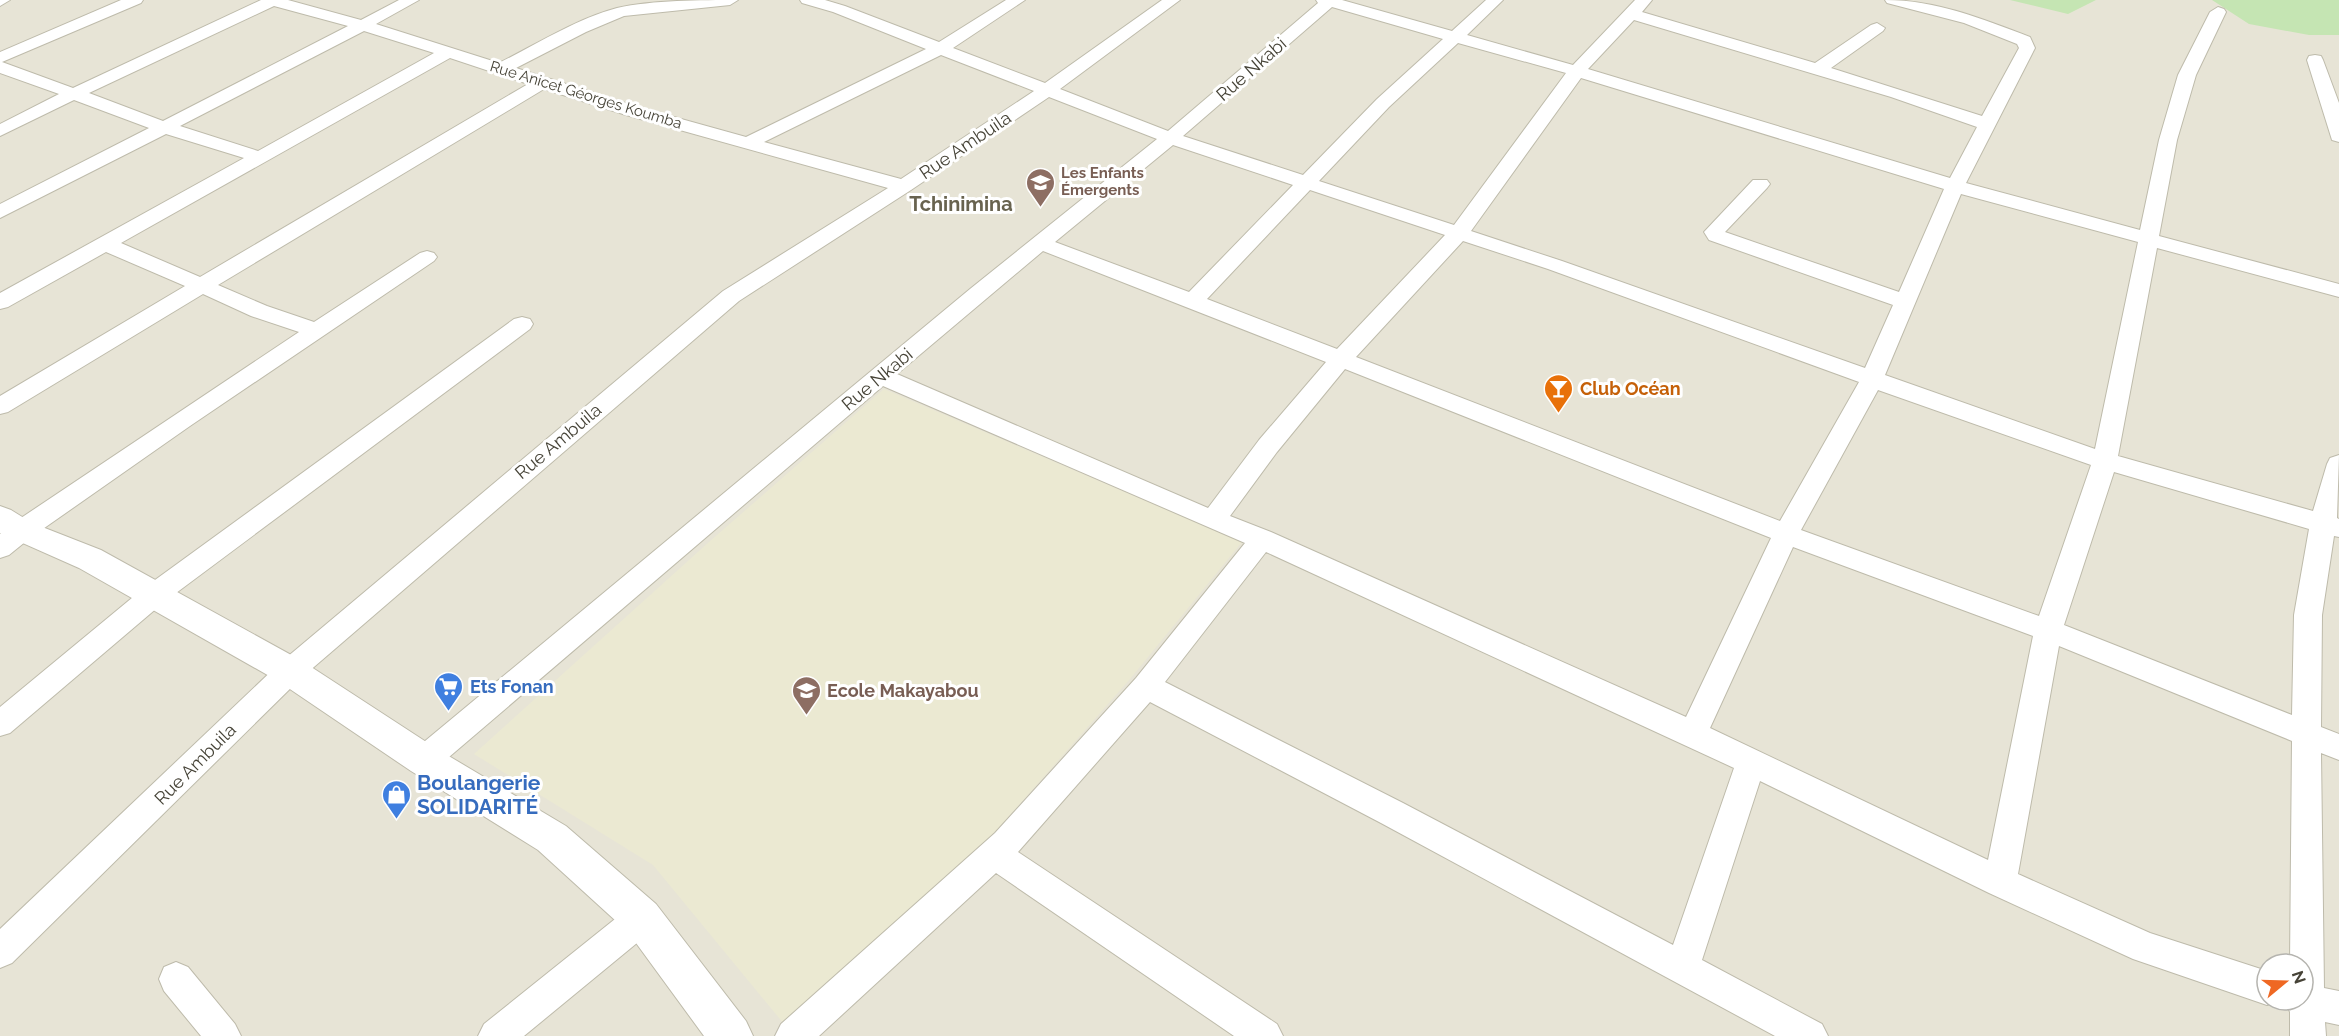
<svg xmlns="http://www.w3.org/2000/svg" width="2339" height="1036" viewBox="0 0 2339 1036" font-family="Raleway,sans-serif">
<rect width="100%" height="100%" fill="#f3f2e8"/>
<!-- residential -->
<path fill="#e7e4d6" fill-rule="evenodd" d="M0 0H2339V1036H0ZM2267 964H2303V1000H2267Z"/>
<!-- education -->
<path fill="#ebe9d2" d="M884 389 1242 542 1130 679 989 839 784 1024 653 865 474 754 709 542Z"/>
<!-- green -->
<path fill="#c5e5b3" d="M2010 0H2096L2068 14Z
M2212 0H2339V35H2309L2249 24Z"/>
<g fill="none" stroke-linecap="round" stroke-linejoin="round">
<defs>
<path id="minor" d="M0 0H10L0 6Z
M121 0H143L141 3 2 62 73 88 261 0H288L361 20 399 0H419L376 24 499 63C537 44 576 19 617 8 653 0 701 0 738 0L730 5 624 16 586 32 516 68 638 107 746 137 926 49 833 12 802 3 800 0H825L845 6 939 42 1006 0H1025L953 48 1045 83 1162 0H1180L1060 89 1168 131 1318 3 1316 0H1342L1452 31 1486 0H1503L1467 35 1573 65 1635 0H1652L1642 12 1815 63 1871 25 1877 23 1885 28 1883 31 1831 68 1982 116 2019 48 2017 44 1964 23 1887 3 1885 0C1936 0 1983 19 2030 37L2035 48 1966 183 2140 230 2159 140 2178 75 2210 12 2218 7 2224 9 2226 12 2196 75 2177 140 2159 236 2339 284V297L2157 248 2118 456 2313 511 2327 464 2330 458 2339 455 2337 518 2339 519V537L2334 536 2322 615 2321 727 2339 734V760L2321 753 2324 988 2339 991V1025L2325 1022 2326 1036H2290V1012L2285 1000H2303V964H2290L2292 741 2059 646 2018 874 2150 933 2267 971V1000H2279L2267 1005 2133 959 1989 893 1760 781 1702 960 1822 1024 1828 1036H1775L1381 823 1150 702 1018 852 1277 1024 1283 1036H1234L996 873 819 1036H775L781 1024 995 833 1136 678 1245 543 883 386 435 769 424 773 413 769 409 760 413 751 970 289 1157 139 1049 97 911 190 739 301 300 679 12 963 0 968V929L280 663 723 291 888 188 626 115 544 89 218 285 267 306 314 322 420 253 427 251 434 253 437 257 434 261 190 426 30 538 9 555 0 558V534L12 524 299 332 251 316 203 294 8 412 0 414V396L185 286 106 252 8 307 0 309V293L244 158 166 134 0 218V204L149 128 74 100 0 136V124L59 94 0 73V52ZM274 6 348 26 163 121 89 93ZM1332 7 1443 39 1377 99 1303 175 1183 136ZM1634 20 1891 97 1977 127 1950 178 1588 69ZM364 31 434 53 258 151 180 126ZM1458 43 1566 73 1454 225 1319 181 1389 107ZM941 55 1034 91 901 179 764 142ZM450 58 528 84 200 277 121 243ZM1581 78 1944 189 1899 292 1725 232 1767 188 1770 184 1767 180H1753L1704 232 1709 240 1893 305 1865 368 1562 261 1471 231ZM1173 145 1293 185 1189 292 1055 242ZM1310 190 1445 235 1337 349 1207 299ZM1961 194 2138 242 2095 449 1885 375ZM1463 241 1548 269 1859 382 1780 521 1356 357ZM1043 251 1326 362 1259 440 1208 508 897 374ZM1345 369 1771 538 1686 717 1271 532 1230 516 1277 452ZM1878 390 2091 465 2039 616 1801 530ZM2114 472 2309 529 2294 615 2292 715 2064 625ZM1793 547 2033 636 1988 860 1710 728ZM1266 552 1734 768 1673 945 1403 803 1165 682Z
M2315 55 2321 56 2323 60 2339 103V142L2332 140 2307 60 2309 56Z
M522 317 530 319 533 324 530 329 164 602 10 733 0 736V707L144 588 514 319Z
M642 902 654 907 658 918 654 929 524 1036H478L484 1024 630 907Z
M176 962 188 967 235 1024 241 1036H201L164 991 159 979 164 967Z"/>
<path id="tertiary" d="M0 506 11 510 32 523 101 550 302 661 437 749 566 826 656 904 746 1021 753 1036H704L628 932 538 850 411 771 278 681 79 568 0 533Z"/>
</defs>
<!-- minor casing -->
<use href="#minor" stroke="#bebbab" stroke-width="2"/>
<!-- tertiary casing -->
<use href="#tertiary" stroke="#bebbab" stroke-width="2"/>
<!-- minor -->
<use href="#minor" fill="#fff" fill-rule="evenodd"/>
<!-- tertiary -->
<use href="#tertiary" fill="#fff" fill-rule="evenodd"/>
</g>
<!-- icons -->
<defs>
<symbol id="school-pin" viewBox="-11 -11 22 30"><path d="M0 17L-7.5 6A9.5 9.5 0 1 1 7.5 6Z" fill="#8d6e63" stroke="#fff"/><path d="M0-5L7-2L0 1L-7-2ZM-4 1L0 2.5L4 1V4Q0 6-4 4Z" fill="#fff"/></symbol>
<symbol id="bar-pin" viewBox="-11 -11 22 30"><path d="M0 17L-7.5 6A9.5 9.5 0 1 1 7.5 6Z" fill="#e8710a" stroke="#fff"/><path d="M-6-5H6L.8 .8V4.5H3.5V6h-7V4.5H-.8V.8Z" fill="#fff"/></symbol>
<symbol id="supermarket-pin" viewBox="-11 -11 22 30"><path d="M0 17L-7.5 6A9.5 9.5 0 1 1 7.5 6Z" fill="#3f7fe0" stroke="#fff"/><path d="M-6-5.5h2.5l.6 2H6L4.5 2H-2.5L-4.4-4H-6ZM-1.5 3.2a1.3 1.3 0 1 0 .1 0ZM3 3.2a1.3 1.3 0 1 0 .1 0Z" fill="#fff"/></symbol>
<symbol id="shop-pin" viewBox="-11 -11 22 30"><path d="M0 17L-7.5 6A9.5 9.5 0 1 1 7.5 6Z" fill="#3f7fe0" stroke="#fff"/><path d="M-5-2.5h2.3a2.7 3.5 0 0 1 5.4 0H5L5.5 6h-11ZM-1.5-2.5h3a1.5 2.3 0 0 0-3 0Z" fill="#fff"/></symbol>
</defs>
<g fill-rule="evenodd">
<use href="#school-pin" x="1024" y="166" width="33" height="45"/>
<use href="#bar-pin" x="1542" y="372" width="33" height="45"/>
<use href="#supermarket-pin" x="432" y="670" width="33" height="45"/>
<use href="#school-pin" x="790" y="674" width="33" height="45"/>
<use href="#shop-pin" x="380" y="778" width="33" height="45"/>
</g>
<g text-anchor="middle" dominant-baseline="central" stroke-width="6" stroke-linejoin="round" paint-order="stroke">
<!-- far-street labels -->
<g font-size="15" fill="#464337" stroke="#fff">
<text transform="translate(586 95) rotate(17)">Rue Anicet Géorges Koumba</text>
</g>
<!-- far-education labels -->
<g font-size="15" font-weight="bold" fill="#785e54" stroke="#fff" text-anchor="start">
<text x="1061" y="173">Les Enfants<tspan x="1061" dy="17">Émergents</tspan></text>
</g>
<!-- street labels -->
<g font-size="18" fill="#464337" stroke="#fff">
<text transform="translate(1251 69) rotate(-41)">Rue Nkabi</text>
<text transform="translate(965 145) rotate(-34)">Rue Ambuila</text>
<text transform="translate(877 379) rotate(-40)">Rue Nkabi</text>
<text transform="translate(558 441) rotate(-40)">Rue Ambuila</text>
<text transform="translate(195 764) rotate(-45)">Rue Ambuila</text>
</g>
<!-- food labels -->
<g font-size="18" font-weight="bold" fill="#c56008" stroke="#fff" text-anchor="start">
<text x="1580" y="388">Club Océan</text>
</g>
<!-- shop labels -->
<g font-size="18" font-weight="bold" fill="#366cbe" stroke="#fff" text-anchor="start">
<text x="470" y="686">Ets Fonan</text>
</g>
<!-- education labels -->
<g font-size="18" font-weight="bold" fill="#785e54" stroke="#fff" text-anchor="start">
<text x="827" y="690">Ecole Makayabou</text>
</g>
<!-- far-district labels -->
<g font-size="20" font-weight="bold" fill="#68634f" stroke="#fff">
<text x="961" y="204">Tchinimina</text>
</g>
<!-- near-shop labels -->
<g font-size="21" font-weight="bold" fill="#366cbe" stroke="#fff" text-anchor="start">
<text x="417" y="782">Boulangerie<tspan x="417" dy="24">SOLIDARITÉ</tspan></text>
</g>
</g>
<!-- north arrow -->
<g transform="translate(2285 982) rotate(71)"><circle r="28" fill="#ffffff" stroke="#b5b4af" stroke-width="1.5"/>
<path d="M0-4.5L10 22L0 15L-10 22Z" fill="#ef6823"/>
<text y="-9" font-size="16" font-weight="bold" text-anchor="middle" fill="#464337">N</text>
</g>
</svg>
